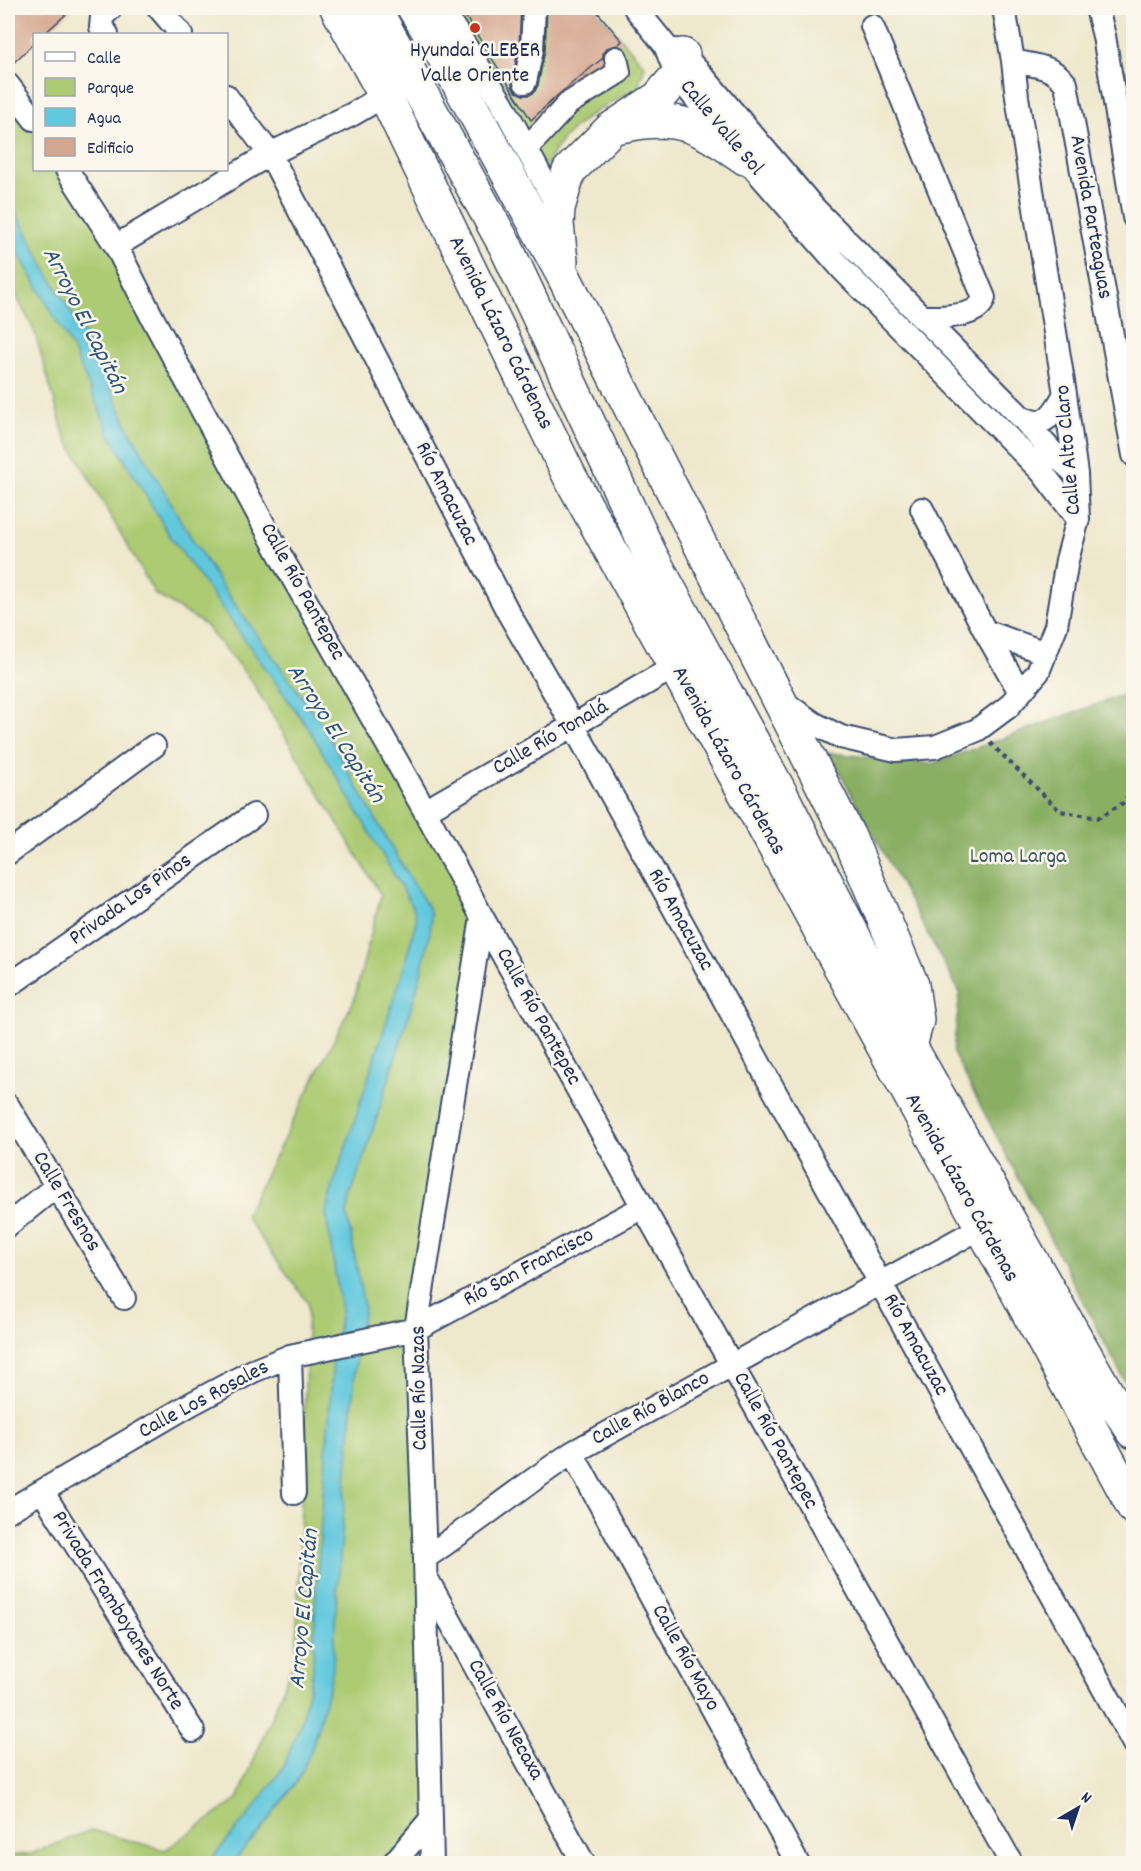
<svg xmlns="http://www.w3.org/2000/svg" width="1141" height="1871" viewBox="0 0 1141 1871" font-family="Dekko,sans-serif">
<rect width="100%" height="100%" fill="#fbf7ec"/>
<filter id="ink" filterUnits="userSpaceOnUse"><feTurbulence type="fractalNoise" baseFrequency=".0167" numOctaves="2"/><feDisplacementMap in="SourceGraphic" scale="12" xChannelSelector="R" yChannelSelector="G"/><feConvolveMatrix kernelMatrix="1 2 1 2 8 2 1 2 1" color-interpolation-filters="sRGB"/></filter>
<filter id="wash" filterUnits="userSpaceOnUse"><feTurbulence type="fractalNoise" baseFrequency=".008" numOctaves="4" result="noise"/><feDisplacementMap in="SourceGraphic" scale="24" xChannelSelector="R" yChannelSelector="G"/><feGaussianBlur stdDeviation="1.35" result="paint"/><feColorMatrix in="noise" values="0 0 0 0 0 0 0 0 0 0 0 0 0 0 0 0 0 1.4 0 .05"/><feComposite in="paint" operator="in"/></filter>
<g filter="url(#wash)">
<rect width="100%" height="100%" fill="#eee8cc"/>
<!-- green -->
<path fill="#accb72" stroke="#647d68" stroke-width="1.5" d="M429 8H594L645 66 637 90C604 103 565 128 549 160 544 170 541 181 538 191Z
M1115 64 1133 76V141L1132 139Z
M8 85 34 119V170H67L482 917 416 1329 431 1819 393 1863H8V1856L31 1854 91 1830 165 1850 238 1799 296 1656 308 1303 245 1216 354 1000 381 895 251 680 204 624 155 594 64 434 34 330 8 280Z"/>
<!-- forest -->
<path fill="#89af64" stroke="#526f61" stroke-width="1.5" d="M1133 691V1397L953 1053 960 993 829 753 932 764Z"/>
<!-- water -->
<path fill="#61c8dd" stroke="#3e7c9e" stroke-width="1.5" d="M8 197 46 270 87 338 130 431 184 526 223 588 320 721 392 848 429 909 431 917 430 933 419 982 366 1152 350 1197 347 1214 364 1307 356 1359 336 1607 333 1668 329 1687 311 1751 299 1778 260 1831 232 1863H204L214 1856 256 1806 283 1768 300 1726 313 1670 315 1607 333 1360 341 1310 326 1214 329 1199 403 971 416 921 414 909 410 902 309 729 170 536 112 439 72 348 8 235Z"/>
<g id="blocks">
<!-- building -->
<path fill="#d4a68d" d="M8 8H73L44 34H34V43L8 68Z
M460 8H521L519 47 512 80V86L516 92 523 95H530L535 91 538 85 545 50 547 8H594L622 41 618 45 607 48 603 53V58L559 94 531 120Z"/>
</g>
</g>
<g filter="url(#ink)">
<use href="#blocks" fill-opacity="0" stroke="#3b4b6e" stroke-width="1.5"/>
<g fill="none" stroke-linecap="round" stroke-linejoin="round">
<defs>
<path id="minor" d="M159 8 181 34
M441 8 502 103 558 208
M635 8 665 45 677 76 745 158 843 270 1042 472 1078 519
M1004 8 1013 61
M1097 8 1104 36 1134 217
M872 26 984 298C979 319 938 317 921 317
M107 34 101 27 102 17 111 8
M675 50 683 55 701 74 814 208 1022 418C1026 419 1032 422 1037 422 1051 422 1059 404 1065 394
M525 82 532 49 534 8
M8 85 34 119
M226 96 270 154 508 612 573 725 1134 1744
M527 148 569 103 619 72 616 58
M67 170 116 246 153 319 285 564 425 811 482 917 643 1207 1012 1864
M116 246 270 154 353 114 385 95
M1022 418 1054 454 1076 474
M922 509 985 631 1020 692
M985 631 1045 653
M783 702 815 724 841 737 896 750 935 747 977 730 1008 707 1038 672 1056 626 1067 560 1078 519 1076 474 1065 394 1017 97 1013 61C1035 66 1052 65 1066 84L1134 455
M425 811 676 666
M8 853 154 746
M8 986 254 815
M8 1106 124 1298
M8 1225 55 1187
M290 1356 294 1493
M572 1453 798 1864
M42 1491 193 1731
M8 1511 191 1404 253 1371 290 1356 416 1329 643 1207
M425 1558C475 1524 522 1486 572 1453L982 1227
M427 1579 584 1864
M393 1864 431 1819
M432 1864 425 1558 416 1329 482 917"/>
<path id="highway" d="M337 8 385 95 569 475 755 811 982 1227 1134 1508
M374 8 506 247 650 554 781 794 910 1046 1107 1393 1134 1432
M414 8 441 51 563 275 850 839 912 985 917 1020 910 1046
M621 126C679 113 698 126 745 158
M561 261 557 224 558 208 569 171 611 129 658 98 677 76 683 55"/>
</defs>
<!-- minor casing -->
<use href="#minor" stroke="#3b4b6e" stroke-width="26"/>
<!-- highway casing -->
<use href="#highway" stroke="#3b4b6e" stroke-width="36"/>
<!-- path -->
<path stroke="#3b4b6e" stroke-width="4" stroke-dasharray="4.5 4.5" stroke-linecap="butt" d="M990 743 1060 811 1098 818 1123 803 1134 786"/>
<!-- minor -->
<use href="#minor" stroke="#fff" stroke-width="22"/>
<!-- highway -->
<use href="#highway" stroke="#fff" stroke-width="33"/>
</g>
</g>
<!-- markers -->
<circle fill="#c8321e" stroke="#fbf7ec" stroke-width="2" cx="475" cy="28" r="6"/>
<g text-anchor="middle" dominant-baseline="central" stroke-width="5" stroke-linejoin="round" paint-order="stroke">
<!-- poi labels -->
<g font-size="22" fill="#1b2f5e" stroke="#fbf7ec">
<text x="475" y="51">Hyundai CLEBER<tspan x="475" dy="25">Valle Oriente</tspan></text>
</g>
<!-- street labels -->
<g font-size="22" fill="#1b2f5e" stroke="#fbf7ec">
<text transform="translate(721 128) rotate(50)">Calle Valle Sol</text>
<text transform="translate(1090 217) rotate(80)">Avenida Parteaguas</text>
<text transform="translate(500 333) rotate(64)">Avenida Lázaro Cárdenas</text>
<text transform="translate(1069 450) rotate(-95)">Calle Alto Claro</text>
<text transform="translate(446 494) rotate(63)">Río Amacuzac</text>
<text transform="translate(302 592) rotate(61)">Calle Río Pantepec</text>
<text transform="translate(551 738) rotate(-30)">Calle Río Tonalá</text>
<text transform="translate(728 761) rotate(61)">Avenida Lázaro Cárdenas</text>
<text transform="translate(131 900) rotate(-35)">Privada Los Pinos</text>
<text transform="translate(680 920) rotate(61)">Río Amacuzac</text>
<text transform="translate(538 1017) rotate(61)">Calle Río Pantepec</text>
<text transform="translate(961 1188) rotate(61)">Avenida Lázaro Cárdenas</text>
<text transform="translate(66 1202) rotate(59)">Calle Fresnos</text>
<text transform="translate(529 1268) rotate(-28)">Río San Francisco</text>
<text transform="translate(915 1345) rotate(61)">Río Amacuzac</text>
<text transform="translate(420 1388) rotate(-91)">Calle Río Nazas</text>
<text transform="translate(204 1400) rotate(-28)">Calle Los Rosales</text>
<text transform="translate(651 1409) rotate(-29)">Calle Río Blanco</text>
<text transform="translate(775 1441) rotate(61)">Calle Río Pantepec</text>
<text transform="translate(117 1611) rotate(58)">Privada Framboyanes Norte</text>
<text transform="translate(685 1658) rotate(61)">Calle Río Mayo</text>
<text transform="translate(505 1720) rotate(61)">Calle Río Necaxa</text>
</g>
<!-- park labels -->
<g font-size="22" fill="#3f5663" stroke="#fbf7ec">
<text x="1018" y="857">Loma Larga</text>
</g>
<!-- water labels -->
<g font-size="24" font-style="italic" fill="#2c557e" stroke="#fbf7ec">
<text transform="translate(84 321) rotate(63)">Arroyo El Capitán</text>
<text transform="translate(335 734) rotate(57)">Arroyo El Capitán</text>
<text transform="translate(305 1609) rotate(-85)">Arroyo El Capitán</text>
</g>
</g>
<!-- margin -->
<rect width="1141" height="1871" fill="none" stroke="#fbf7ec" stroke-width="30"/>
<!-- legend -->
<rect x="33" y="33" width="195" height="138" fill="#fbf7ec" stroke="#a1a7b3" stroke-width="1.5"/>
<rect x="45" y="52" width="30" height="9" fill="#ffffff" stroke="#a1a7b3" stroke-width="1.5"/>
<text x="87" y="63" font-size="18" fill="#1b2f5e">Calle</text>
<rect x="45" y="78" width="30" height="18" fill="#accb72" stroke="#a1a7b3" stroke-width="1.5"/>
<text x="87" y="93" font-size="18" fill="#1b2f5e">Parque</text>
<rect x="45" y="108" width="30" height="18" fill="#61c8dd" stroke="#a1a7b3" stroke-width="1.5"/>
<text x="87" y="123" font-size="18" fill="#1b2f5e">Agua</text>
<rect x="45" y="138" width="30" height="18" fill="#d4a68d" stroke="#a1a7b3" stroke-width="1.5"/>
<text x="87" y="153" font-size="18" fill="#1b2f5e">Edificio</text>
<!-- north arrow -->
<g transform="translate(1078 1808) rotate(39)" stroke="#fbf7ec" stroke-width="4.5" paint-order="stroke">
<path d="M0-4.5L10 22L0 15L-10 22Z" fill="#1b2f5e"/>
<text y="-9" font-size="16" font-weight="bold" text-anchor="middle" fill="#1b2f5e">N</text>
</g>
</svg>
